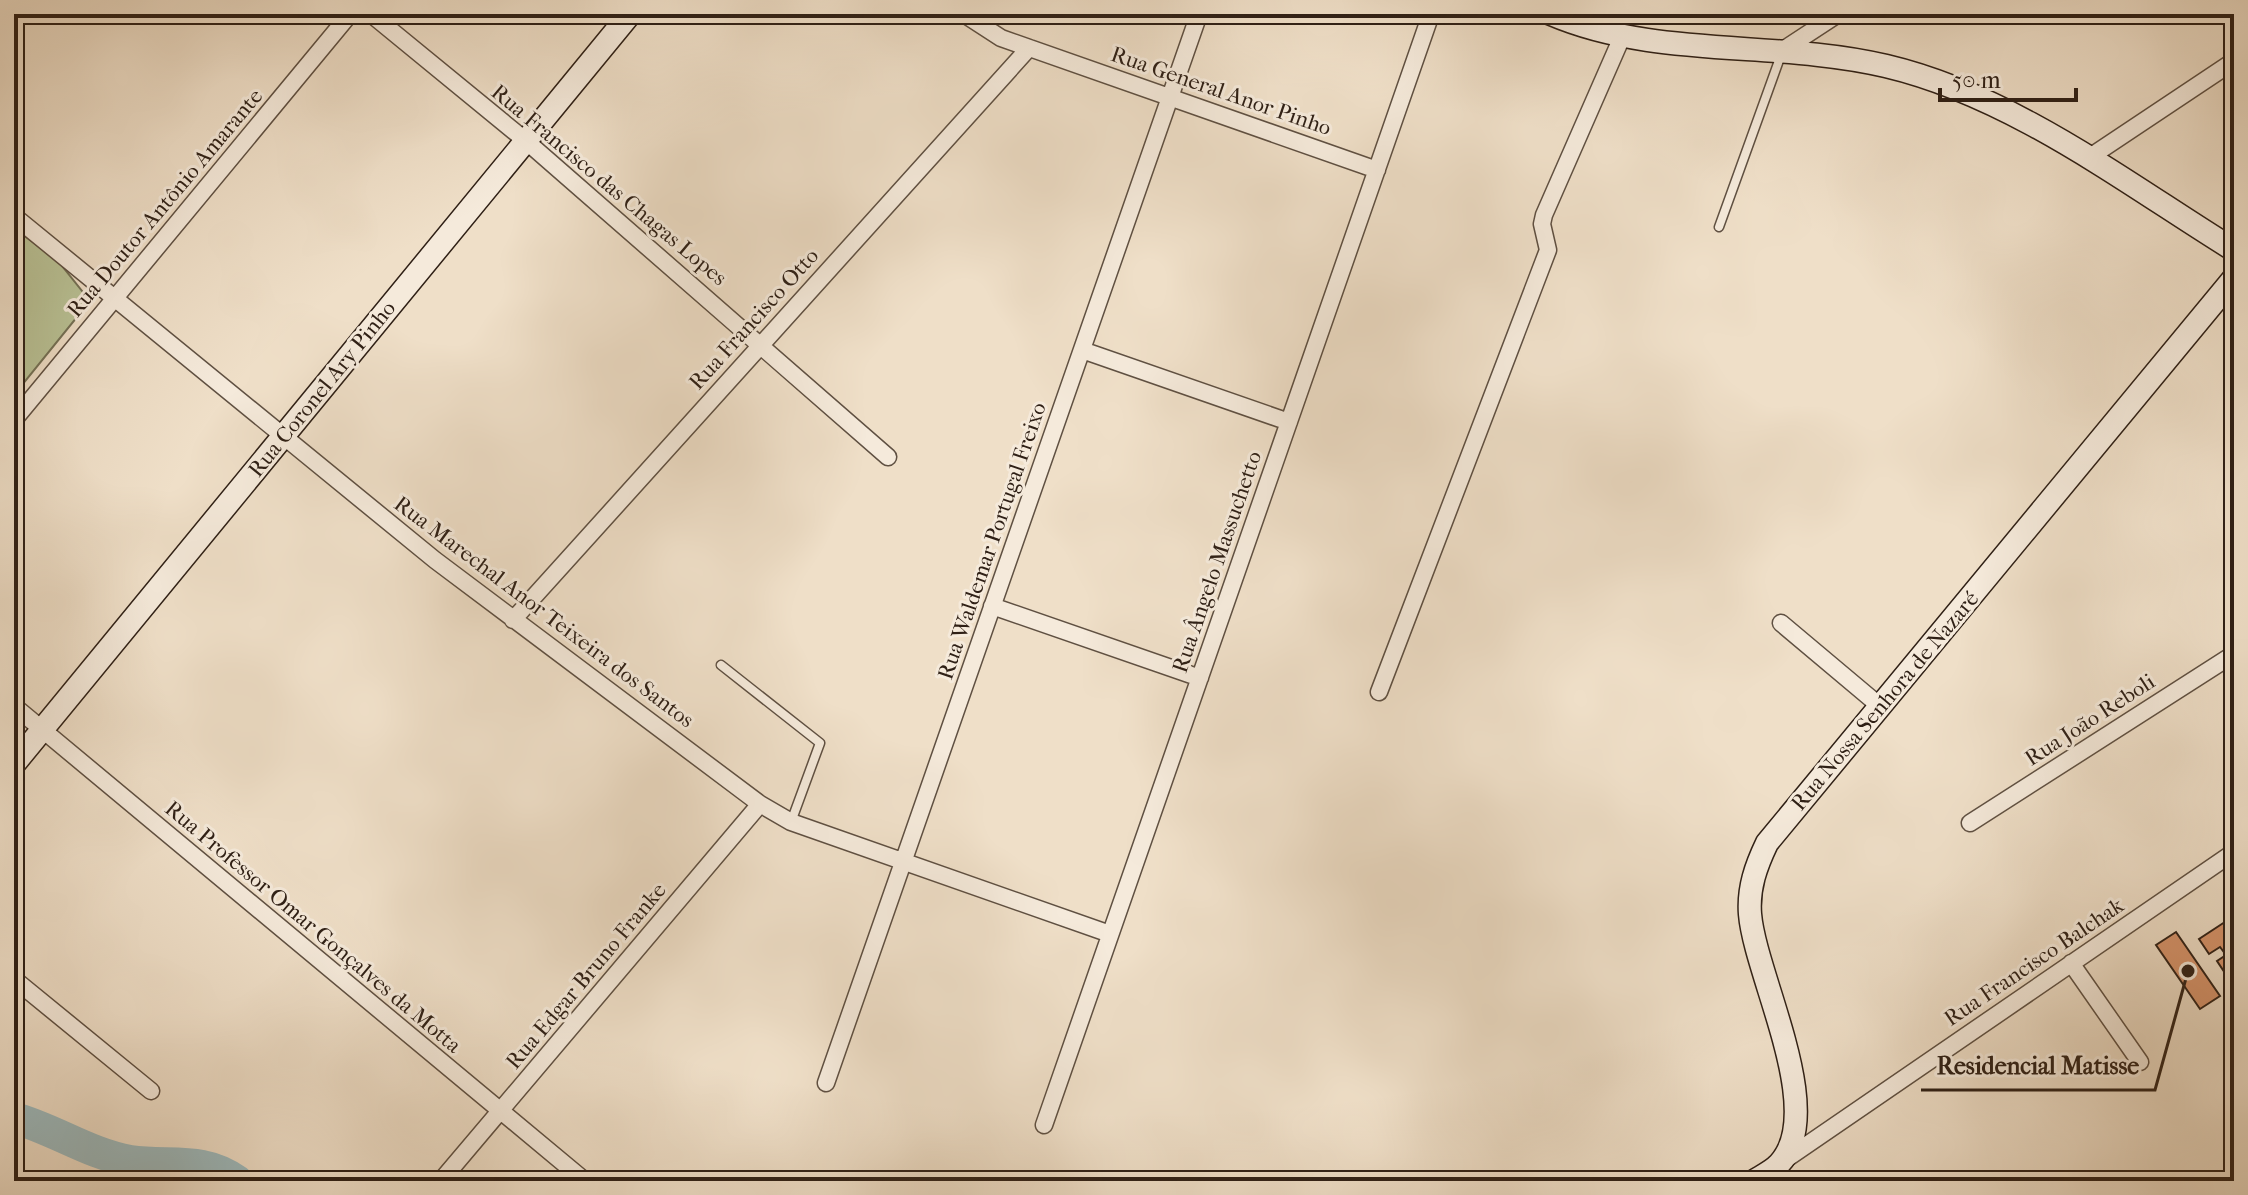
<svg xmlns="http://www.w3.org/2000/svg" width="2248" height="1195" viewBox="0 0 2248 1195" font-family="'IM FELL French Canon',serif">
<rect width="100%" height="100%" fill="#efdfc8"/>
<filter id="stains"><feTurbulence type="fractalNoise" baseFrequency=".0025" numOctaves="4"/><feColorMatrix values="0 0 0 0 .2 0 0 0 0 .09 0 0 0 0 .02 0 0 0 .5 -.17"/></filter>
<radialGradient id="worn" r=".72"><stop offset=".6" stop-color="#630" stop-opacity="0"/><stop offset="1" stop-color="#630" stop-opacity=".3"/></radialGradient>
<!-- green -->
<path fill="#b9c296" stroke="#747156" stroke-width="2" d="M14 228 58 261 90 301 14 395Z"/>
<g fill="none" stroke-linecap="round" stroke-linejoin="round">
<!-- river -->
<path stroke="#9dbabe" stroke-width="32" d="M14 1118C54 1129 89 1154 130 1161 169 1167 203 1156 237 1181"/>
</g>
<!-- building -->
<path fill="#d7946c" stroke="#2f2016" stroke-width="2" d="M2234 916V971L2227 976 2217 961 2226 955 2220 947 2209 954 2199 939Z
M2176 932 2220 996 2200 1009 2156 945Z"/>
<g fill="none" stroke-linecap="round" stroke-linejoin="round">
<defs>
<path id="lane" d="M1719 227 1781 55
M721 665 820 743 791 822"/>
<path id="street" d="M371 14 526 141 888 457
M964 14 1001 38 1377 170
M1783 50 1838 14
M2087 159 2234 61
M14 216 435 560 760 804 791 822 1110 934
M1082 350 1289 422
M14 420 350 14
M992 606 1200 678
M513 620 1029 48
M1781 623 1881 707
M1379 692 1548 250 1542 224 1544 215 1622 37
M14 706 585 1181
M1970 823 2234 654
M2071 963 2140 1062
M14 979 151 1091
M826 1083 1199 14
M1044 1125 1431 14
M1782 1162 2234 852
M445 1176 760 804"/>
<path id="secondary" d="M1551 14C1656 59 1776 40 1886 66 2013 96 2124 182 2234 250
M14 764 630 14
M1754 1181C1762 1176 1773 1171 1779 1164 1828 1112 1755 976 1750 914 1748 888 1756 866 1767 843L2234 278"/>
</defs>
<!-- lane casing -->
<use href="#lane" stroke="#5f5042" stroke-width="11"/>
<!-- street casing -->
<use href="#street" stroke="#5f5042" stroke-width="19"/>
<!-- secondary casing -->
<use href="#secondary" stroke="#2f2016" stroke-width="25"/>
<!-- lane -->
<use href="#lane" stroke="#f5eadb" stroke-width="8"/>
<!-- street -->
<use href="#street" stroke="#f5eadb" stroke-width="16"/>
<!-- secondary -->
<use href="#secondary" stroke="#f5eadb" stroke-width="22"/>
</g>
<g text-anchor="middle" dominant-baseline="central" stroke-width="6" stroke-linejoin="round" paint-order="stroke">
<!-- street labels -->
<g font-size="22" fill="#2f2016" stroke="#f5eadb">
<text transform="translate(1221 91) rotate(19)">Rua General Anor Pinho</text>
<text transform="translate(609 185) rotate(40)">Rua Francisco das Chagas Lopes</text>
<text transform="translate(165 203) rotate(-50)">Rua Doutor Antônio Amarante</text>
<text transform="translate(754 319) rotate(-48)">Rua Francisco Otto</text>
<text transform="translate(322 389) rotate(-51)">Rua Coronel Ary Pinho</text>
<text transform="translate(992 541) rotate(-71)">Rua Waldemar Portugal Freixo</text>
<text transform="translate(1217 562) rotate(-71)">Rua Ângelo Massuchetto</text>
<text transform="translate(544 612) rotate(37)">Rua Marechal Anor Teixeira dos Santos</text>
<text transform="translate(1885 701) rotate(-50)">Rua Nossa Senhora de Nazaré</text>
<text transform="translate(2090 720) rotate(-33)">Rua João Reboli</text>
<text transform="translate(313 927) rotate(40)">Rua Professor Omar Gonçalves da Motta</text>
<text transform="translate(2034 962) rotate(-34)">Rua Francisco Balchak</text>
<text transform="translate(586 976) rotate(-50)">Rua Edgar Bruno Franke</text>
</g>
</g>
<!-- callouts -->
<path fill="none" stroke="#2f2016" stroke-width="3" d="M2188 971L2155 1090H1921"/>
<circle fill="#2f2016" stroke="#f5eadb" stroke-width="3" cx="2188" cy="971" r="8"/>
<g font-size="24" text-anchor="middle" font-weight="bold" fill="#2f2016" stroke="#f5eadb" stroke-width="6" stroke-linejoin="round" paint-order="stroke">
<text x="2038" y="1074">Residencial Matisse</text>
</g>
<!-- margin -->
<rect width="2248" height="1195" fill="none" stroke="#efdfc8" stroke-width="48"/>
<rect x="16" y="16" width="2216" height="1163" fill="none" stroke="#2f2016" stroke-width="4"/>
<rect x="24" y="24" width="2200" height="1147" fill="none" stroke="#2f2016" stroke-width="2"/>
<!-- scale -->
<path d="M1940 88v12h136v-12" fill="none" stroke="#2f2016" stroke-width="4"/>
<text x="1952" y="88" font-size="24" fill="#2f2016" stroke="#f5eadb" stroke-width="6" paint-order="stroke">50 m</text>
<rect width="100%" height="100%" filter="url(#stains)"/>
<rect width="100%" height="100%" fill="url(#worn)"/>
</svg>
